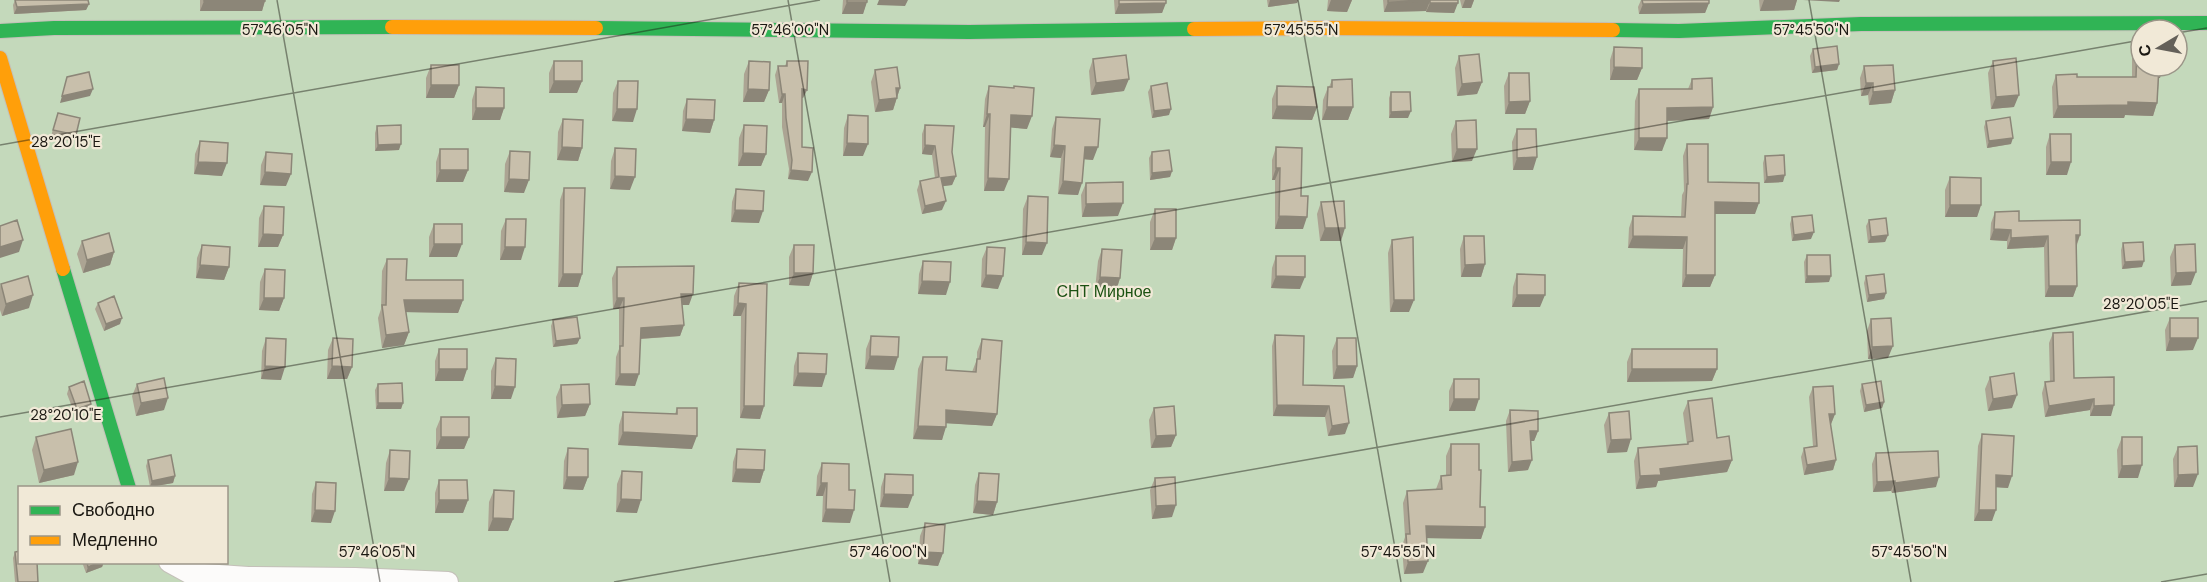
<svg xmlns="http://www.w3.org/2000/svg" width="2207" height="582" viewBox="0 0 2207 582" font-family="'DM Sans',sans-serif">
<rect width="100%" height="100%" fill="#ebe7dd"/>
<!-- green -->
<path fill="#c4d9bb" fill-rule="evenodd" d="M0 0H2207V582H0ZM2141 30H2177V66H2141ZM20 488H226V562H20Z"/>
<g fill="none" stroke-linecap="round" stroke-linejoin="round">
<defs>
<path id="street" d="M169 562 189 573 248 577 355 578 448 582"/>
<path id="fast" d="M596 28 969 32 1194 29
M1613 30 1679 31 1861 24 2207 23
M0 31 54 28 392 27
M63 269 129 488"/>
<path id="slow" d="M392 27 596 28
M1194 29 1325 28 1613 30
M0 58 63 269"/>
</defs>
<!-- street casing -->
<use href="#street" stroke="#c4c0b9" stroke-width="22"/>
<!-- fast casing -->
<use href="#fast" stroke="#c4c0b9" stroke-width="16"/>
<!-- slow casing -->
<use href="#slow" stroke="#c4c0b9" stroke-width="16"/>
<!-- street -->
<use href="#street" stroke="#fcfbfa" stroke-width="20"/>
<!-- fast -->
<use href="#fast" stroke="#30b455" stroke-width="14"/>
<!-- slow -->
<use href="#slow" stroke="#ff9f0a" stroke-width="14"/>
</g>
<!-- wall -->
<path fill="#aca493" d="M15 0H88L89 4 86 10 14 14 13 5Z
M200 0H265L262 11H200Z
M843 0H867L863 14H842Z
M1114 0H1166L1162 13 1115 14Z
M1267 0H1298L1297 3 1268 7Z
M1328 0H1352L1347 12 1327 11Z
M1383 0H1458L1454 13 1426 12V11L1384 12Z
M1460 0H1474L1471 8H1462Z
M1641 0H1709V3L1705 13 1639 14 1638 7Z
M1759 0H1797L1794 10 1760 11Z
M2137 45 2160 78H2159L2157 103 2153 116 2125 115 2124 118H2053L2052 87 2056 75 2077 77H2132V58Z
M1614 47 1642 68 1637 80H1610V60Z
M1813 49 1839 64 1837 70 1812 73 1810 56Z
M1459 56 1482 82 1477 94 1457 96 1455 68Z
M1093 59 1124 91 1091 95 1089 71Z
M554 61 582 81 577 93H549V73Z
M749 61 769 90 764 102H743L744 74Z
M787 61 807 90 803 98H802V147L808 181 788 179 789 169 782 127V103H779L775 75 778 66H785Z
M1993 61 2014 107 1991 109 1988 73Z
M431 65 459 85 454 98H426V78Z
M1864 66 1895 90 1891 103 1869 105 1868 95 1861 96 1860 78Z
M875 70 900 88 893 110 875 112 871 82Z
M1509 73 1530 101 1525 114H1505L1504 86Z
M1692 79 1713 107 1709 119 1667 121 1662 151 1634 150 1635 101 1639 89H1688Z
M1332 80 1353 107 1348 120H1322L1323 100 1328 87H1329Z
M618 81 633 122 612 121 613 93Z
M989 86 1027 129 1010 127 1004 191H984L985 127H983L985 99Z
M1151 86 1169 115 1152 118 1148 92Z
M1277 86 1317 107 1312 120 1272 119V99Z
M476 87 504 108 500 120H472V100Z
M1391 92 1408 118H1389V98Z
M687 99 714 120 710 133 682 131 683 111Z
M58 113 76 135 73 142 51 136Z
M848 115 863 156H843L844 128Z
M1056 117 1093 160 1084 159 1078 195 1058 194 1061 158 1050 157 1052 129Z
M563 119 582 148 578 161 557 160 558 132Z
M1456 121 1472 161 1452 162 1451 134Z
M1986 121 2011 144 1987 148 1984 127Z
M744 125 766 154 761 166H738L739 138Z
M925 125 952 152 956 176 952 185 942 186V210L922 214 917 190 920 181 935 178 932 155 922 154V134Z
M377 126 399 150 375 151V133Z
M1517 129 1533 170H1513L1512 142Z
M2050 134 2067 175H2046V147Z
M200 141 222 176 194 174 195 154Z
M1687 144 1708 182 1755 214H1715V275L1710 287H1682L1683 249 1628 248 1629 228 1633 216 1681 217 1682 195 1684 191 1683 156Z
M1276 147 1301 196 1303 229H1275V180H1272V160Z
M615 148 630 190 610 189 611 161Z
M440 149 468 170 463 182H436V162Z
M510 151 524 193 504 192 505 164Z
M266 152 286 186 260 185 261 165Z
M1152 152 1172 171 1170 177 1150 180 1149 158Z
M1765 156 1783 182 1764 183 1763 163Z
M1950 177 1981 205 1977 217H1945V190Z
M1086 183 1118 216 1082 217 1081 195Z
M564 188 582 274 578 287H558L560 200Z
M736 189 759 223 731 222 732 202Z
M1028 196 1042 255H1022L1023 209Z
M1321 202 1341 241H1320L1317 214Z
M264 206 283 235 278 247H258L259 218Z
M1155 209 1176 238 1172 250H1150V222Z
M1995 212 2019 221 2080 235 2077 245V286L2073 297H2045L2044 247 2007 249V241L1990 240 1991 223Z
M1792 217 1811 239 1792 241 1790 224Z
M506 219 521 260H500L501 231Z
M1869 220 1888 235 1885 242 1868 243 1866 226Z
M434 224 457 257H429V237Z
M1464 236 1485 264 1481 277H1461L1460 249Z
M1392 240 1409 312H1390L1388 253Z
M82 241 114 252 110 265 83 273 77 254Z
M2123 243 2142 267 2122 269 2121 250Z
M202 245 229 267 224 280 196 278 197 258Z
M794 245 813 273 809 286 789 285V257Z
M2175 245 2191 285 2171 286 2170 257Z
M987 247 998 289 981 287 982 259Z
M1102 249 1120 278 1116 291 1095 289 1098 261Z
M1807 255 1829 282 1805 283 1804 262Z
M1276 256 1300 289 1271 288 1272 268Z
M387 259 406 280 463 300 458 313 406 312 409 332 404 345 382 348 378 318 381 309 382 271Z
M923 261 946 295 918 294 919 274Z
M617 267 689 305H682L684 325 680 336 641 339 635 386 615 385 616 357 619 349V309H613L612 278Z
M265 269 284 298 279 311 259 310 260 282Z
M1517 274 1540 307H1512L1513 287Z
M1866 276 1886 293 1884 299 1867 302 1864 283Z
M739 283 767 284 764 406 760 419 740 418 741 316H733L734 296Z
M1 284 29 308 2 316 0 310V287Z
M98 303 120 324 104 331 95 309Z
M2170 318 2193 350 2166 351 2165 330Z
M1871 319 1888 358 1868 359 1867 331Z
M553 320 580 338 577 344 553 347 551 326Z
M2053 333 2074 378 2111 416H2090V410L2045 417 2042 393 2045 382H2050L2049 343Z
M1275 335 1303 385 1344 386 1345 434 1328 436 1325 417 1273 416 1272 346Z
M871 336 894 370 865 369 866 349Z
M266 338 281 380 261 379 262 351Z
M333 338 352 367 347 379H327L328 350Z
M1337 338 1357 366 1353 378 1333 379 1332 351Z
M982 339 997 414 992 426 946 423 942 440 913 439 918 369 923 357 946 370 972 372 977 359V352Z
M439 349 467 369 463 381H435V361Z
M1632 349 1717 369 1712 381 1627 382V362Z
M798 353 822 387 793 386 794 366Z
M496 358 511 399H491V371Z
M1990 377 2012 408 1988 411 1985 389Z
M1454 379 1475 411H1449V391Z
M137 384 164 410 136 416 132 396Z
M378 384 403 403 401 409H376L375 390Z
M1862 384 1884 402 1882 408 1864 412 1860 391Z
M561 385 590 404 585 416 557 418 556 397Z
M69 387 91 404 88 410 75 415 67 394Z
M1813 387 1835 414 1831 424H1830L1836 460 1833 470 1804 475 1801 457 1804 448 1813 446 1809 397Z
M1688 401 1717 438 1732 460 1727 472 1658 481 1656 487 1636 489 1634 461 1638 448 1687 444 1683 413Z
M677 408 692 449 618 445 619 425 623 412 675 414Z
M1154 408 1176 435 1171 447 1151 448 1149 420Z
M1510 410 1538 431 1534 441H1530L1528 470 1508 472 1506 421Z
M1609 413 1627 452 1607 453 1604 425Z
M441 417 469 437 464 449H436V429Z
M1982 434 2008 488 1996 487 1992 521H1974L1978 446Z
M36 437 74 475 39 483 32 450Z
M2122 437 2138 478H2118L2117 450Z
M1451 444 1479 470 1480 507 1485 527 1481 539 1426 538 1423 573 1404 574 1402 546 1405 537 1403 503 1407 491 1436 489 1441 476H1446V456Z
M2178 447 2193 487H2174L2173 459Z
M568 448 588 477 583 490 563 489 564 461Z
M737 449 764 470 760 483 732 482 733 462Z
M390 450 404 491H384L386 463Z
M1876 453 1936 487 1892 493 1891 491 1873 492 1872 464Z
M148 460 175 476 173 483 150 487 146 466Z
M822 463 849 490 850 523 822 522 823 496H816L817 476Z
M622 471 637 513 616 512 617 484Z
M979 473 997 502 993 515 973 513 975 485Z
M885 474 908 508 880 507 881 487Z
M1155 478 1172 517 1152 519 1150 490Z
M439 480 468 500 463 513H435V493Z
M316 482 331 523 311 522 312 494Z
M494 490 513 519 508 531H488L489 502Z
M925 523 943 553 938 566 918 564 920 536Z
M15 552 38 582H15L13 558Z
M82 562H104L102 567 86 573Z"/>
<!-- shaded-wall -->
<path fill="#8c8678" d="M879 0H908L905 6 877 5Z
M1270 0H1298L1297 3 1268 7Z
M1331 0H1352L1347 12 1327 11Z
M1465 0H1474L1471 8H1462Z
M1764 0H1797L1794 10 1760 11Z
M1803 0H1840L1839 2Z
M204 1H265L262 11H200Z
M1430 1 1426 11 1384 12 1388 2Z
M847 2H867L863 14H842Z
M1166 3 1162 13 1115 14 1119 4Z
M1430 3H1458L1454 13 1426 12Z
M1709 3 1705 13 1639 14 1643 4Z
M89 4 86 10 14 14 17 7Z
M1839 64 1837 70 1812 73 1815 67Z
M2159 66H2164L2160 78H2155Z
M1614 67 1642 68 1637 80H1610Z
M1129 79 1124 91 1091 95 1096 83Z
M554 81H582L577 93H549Z
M1482 82 1477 94 1457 96 1462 84Z
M1866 83H1873L1868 95 1861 96Z
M431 85H459L454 98H426Z
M896 88H900L893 110 875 112 879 100Z
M93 89 90 96 60 103 62 96Z
M748 89 769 90 764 102H743Z
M802 89 807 90 803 98H799Z
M1895 90 1891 103 1869 105 1873 92Z
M782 94H785L782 103H779Z
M2019 95 2014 107 1991 109 1996 97Z
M1530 101 1525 114H1505L1509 102Z
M2128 102 2157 103 2153 116 2125 115 2124 118H2053L2058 106Z
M1277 106 1317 107 1312 120 1272 119Z
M1327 107H1353L1348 120H1322Z
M1713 107 1709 119 1663 121 1667 108Z
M476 108H504L500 120H472Z
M617 109H637L633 122 612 121Z
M1171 109 1169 115 1152 118 1154 111Z
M1411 111 1408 118H1389L1391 112Z
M987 114H990L985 127H983Z
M1011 115 1032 116 1027 129 1006 127Z
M686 119 714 120 710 133 682 131Z
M1639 138H1667L1662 151 1634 150Z
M2013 138 2011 144 1987 148 1989 141Z
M847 143 868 144 863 156H843Z
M401 144 399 150 375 151 378 145Z
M925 145 935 146 932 155 922 154Z
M1054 145 1065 146 1061 158 1050 157Z
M562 147 582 148 578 161 557 160Z
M1085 147H1098L1093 160 1081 159Z
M1457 149H1477L1472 161 1452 162Z
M743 153 766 154 761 166H738Z
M1537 157 1533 170H1513L1517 158Z
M198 162 227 163 222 176 194 174Z
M2051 162H2071L2067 175H2046Z
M1276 168H1280L1275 180H1272Z
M440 170H468L463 182H436Z
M791 170 812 172 808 181 788 179Z
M1172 171 1170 177 1150 180 1152 173Z
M265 172 291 174 286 186 260 185Z
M1785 175 1783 182 1764 183 1767 177Z
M615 176 635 177 630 190 610 189Z
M956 176 952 185 937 187 941 178Z
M988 178 1009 179 1004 191H984Z
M509 179 529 180 524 193 504 192Z
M1063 181 1082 183 1078 195 1058 194Z
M946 201 942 210 922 214 925 206Z
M1715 202 1759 203 1755 214H1710Z
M1123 203 1118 216 1082 217 1086 204Z
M1950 205H1981L1977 217H1945Z
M735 210 763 211 759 223 731 222Z
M1279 216 1307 217 1303 229H1275Z
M1325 228H1345L1341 241H1320Z
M1994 229 2011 230 2007 241 1990 240Z
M1814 232 1811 239 1792 241 1794 235Z
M263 234 283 235 278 247H258Z
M1888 235 1885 242 1868 243 1871 237Z
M2076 235H2080L2076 246Z
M1633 236 1687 237 1683 249 1628 248Z
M2048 236 2044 247 2007 249 2011 238Z
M1155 238H1176L1172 250H1150Z
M23 240 19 252 0 258V247Z
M1026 242 1047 243 1042 255H1022Z
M434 244H462L457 257H429Z
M505 247H525L521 260H500Z
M114 252 110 265 83 273 87 260Z
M2144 261 2142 267 2122 269 2125 262Z
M1485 264 1481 277H1461L1465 265Z
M200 265 229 267 224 280 196 278Z
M2196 272 2191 285 2171 286 2176 273Z
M794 273H813L809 286 789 285Z
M563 274H582L578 287H558Z
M986 275 1003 276 998 289 981 287Z
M1686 275H1715L1710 287H1682Z
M1276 276 1305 277 1300 289 1271 288Z
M1807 276H1831L1829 282 1805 283Z
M1100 277 1120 278 1116 291 1095 289Z
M922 281 950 282 946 295 918 294Z
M2049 286H2077L2073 297H2045Z
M1886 293 1884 299 1867 302 1869 295Z
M681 294H693L689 305H677Z
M33 295 29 308 2 316 6 304Z
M1517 295H1545L1540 307H1512Z
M264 298H284L279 311 259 310Z
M617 298H624L619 309H613Z
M404 300H463L458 313 400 312Z
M1394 300H1414L1409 312H1390Z
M738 303 746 304 741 316H733Z
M122 318 120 324 104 331 106 324Z
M684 325 680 336 637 339 641 328Z
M409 332 404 345 382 348 386 335Z
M580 338 577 344 553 347 556 341Z
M2170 338H2198L2193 350 2166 351Z
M1893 346 1888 358 1868 359 1872 347Z
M870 356 898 357 894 370 865 369Z
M265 366 285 367 281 380 261 379Z
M332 366 352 367 347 379H327Z
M1337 366H1357L1353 378 1333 379Z
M439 369H467L463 381H435Z
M1632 369H1717L1712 381 1627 382Z
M798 373 826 374 822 387 793 386Z
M620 374H639L635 386 615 385Z
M495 386 515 387 511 399H491Z
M2017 395 2012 408 1988 411 1993 399Z
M168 398 164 410 136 416 141 403Z
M1454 399H1479L1475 411H1449Z
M2094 399 2090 410 2045 417 2049 406Z
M1884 402 1882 408 1864 412 1866 405Z
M378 403H403L401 409H376Z
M91 404 88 410 75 415 77 409Z
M590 404 585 416 557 418 562 405Z
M1277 405 1329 406 1325 417 1273 416Z
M2114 405 2111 416H2090L2094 406Z
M744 406H764L760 419 740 418Z
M946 410 997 414 992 426 942 423Z
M1829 414H1835L1831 424H1826Z
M1349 423 1345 434 1328 436 1332 426Z
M918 426 946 427 942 440 913 439Z
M1530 431H1538L1534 441H1526Z
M623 432 697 436 692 449 618 445Z
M1176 435 1171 447 1151 448 1156 436Z
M441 437H469L464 449H436Z
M1631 439 1627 452 1607 453 1611 440Z
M1532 460 1528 470 1508 472 1512 462Z
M1732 460 1727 472 1658 481 1656 487 1636 489 1640 476 1660 469Z
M1836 460 1833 470 1804 475 1807 465Z
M78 462 74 475 39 483 44 470Z
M2142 465 2138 478H2118L2122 466Z
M736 469 764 470 760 483 732 482Z
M2198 474 2193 487H2174L2178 475Z
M1996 475 2012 476 2008 488 1992 487Z
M175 476 173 483 150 487 152 481Z
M567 477H588L583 490 563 489Z
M1939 477 1936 487 1892 493 1895 483Z
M389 478 409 479 404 491H384Z
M1895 481 1891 491 1873 492 1877 482Z
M821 483H827L823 496H816Z
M884 494 913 495 908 508 880 507Z
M621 499 641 500 637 513 616 512Z
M439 500H468L463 513H435Z
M977 501 997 502 993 515 973 513Z
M1176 505 1172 517 1152 519 1156 506Z
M826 509 854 510 850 523 822 522Z
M315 510 335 511 331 523 311 522Z
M1979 510H1996L1992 521H1974Z
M493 518 513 519 508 531H488Z
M1426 526 1485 527 1481 539 1421 538Z
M923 552 943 553 938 566 918 564Z
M1428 561 1423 573 1404 574 1408 562Z
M100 562H104L102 567 86 573 88 567Z"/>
<!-- building -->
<path fill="#c8bfab" stroke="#8c8678" stroke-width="1.5" d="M15 0H88L89 4 17 7Z
M204 0H265V1H204Z
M847 0H867V2H847Z
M1119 0H1166V3L1119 4Z
M1388 0H1458V3H1430V1L1388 2Z
M1642 0H1709V3L1643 4Z
M2137 45H2141V66H2159L2157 103 2128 102V105L2058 106 2056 75 2077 74V77H2136Z
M1837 46 1839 64 1815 67 1813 49Z
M1614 47 1642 48V68L1614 67Z
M1479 54 1482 82 1462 84 1459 56Z
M1126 55 1129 79 1096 83 1093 59Z
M2016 58 2019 95 1996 97 1993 61Z
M554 61H582V81H554Z
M749 61 770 62 769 90 748 89Z
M787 61H808L807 90 802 89V147L813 148 812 172 791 170 792 160 786 118 785 94H782L778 66H787Z
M431 65H459V85H431Z
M1893 65 1895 90 1873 92V83H1866L1864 66Z
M897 67 900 88H896L897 98 879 100 875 70Z
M89 72 93 89 62 96 67 77Z
M1509 73H1529L1530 101 1509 102Z
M1712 78 1713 107 1667 108V138H1639V89H1692V79Z
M1352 79 1353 107H1327L1328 87H1332V80Z
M618 81H638L637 109H617Z
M1167 83 1171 109 1154 111 1151 86Z
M989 86 1014 88V86L1034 88 1032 116 1011 115 1009 179 988 178 990 114H987Z
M1277 86 1314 87 1317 107 1277 106Z
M476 87 504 88V108H476Z
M1391 92H1410L1411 111 1391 112Z
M687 99 715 100 714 120 686 119Z
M58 113 80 118 76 135 53 130Z
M848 115 868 116V144L847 143Z
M1056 117 1100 119 1098 147H1085L1082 183 1063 181 1065 146 1054 145Z
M2010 117 2013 138 1989 141 1986 121Z
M563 119 583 120 582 148 562 147Z
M1476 120 1477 149H1457L1456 121Z
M401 125V144L378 145 377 126Z
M744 125 767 126 766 154 743 153Z
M925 125 954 126 952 152 956 176 941 178 946 201 925 206 920 181 939 177 935 146 925 145Z
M1517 129H1536L1537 157 1517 158Z
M2050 134H2071V162H2051Z
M200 141 228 143 227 163 198 162Z
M1687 144H1708V182L1759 183V203L1715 202V275H1686L1687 237 1633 236V216L1685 217 1687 184H1688Z
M1276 147 1302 148 1301 196H1308L1307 217 1279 216 1280 168H1276Z
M615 148 636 149 635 177 615 176Z
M440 149H468V170H440Z
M1169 150 1172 171 1152 173V152Z
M510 151 530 152 529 180 509 179Z
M266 152 292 154 291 174 265 172Z
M1784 155 1785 175 1767 177 1765 156Z
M1950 177 1981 178V205H1950Z
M1123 182V203L1086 204V183Z
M564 188H585L582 274H563Z
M736 189 764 191 763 211 735 210Z
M1028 196 1048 197 1047 243 1026 242Z
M1344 201 1345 228H1325L1321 202Z
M264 206 284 207 283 235 263 234Z
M1155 209H1176V238H1155Z
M2019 211V221L2080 220V235H2076L2077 286H2049L2048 236 2011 238V230L1994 229 1995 212Z
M1812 215 1814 232 1794 235 1792 217Z
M1886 218 1888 235 1871 237 1869 220Z
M506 219H526L525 247H505Z
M17 220 23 240 0 247V226Z
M434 224H462V244H434Z
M109 233 114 252 87 260 82 241Z
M1464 236H1484L1485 264 1465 265Z
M1413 237 1414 300H1394L1392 240Z
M2143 242 2144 261 2125 262 2123 243Z
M2195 244 2196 272 2176 273 2175 245Z
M202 245 230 247 229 267 200 265Z
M794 245H814L813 273H794Z
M987 247 1005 248 1003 276 986 275Z
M1102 249 1122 250 1120 278 1100 277Z
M1807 255H1830L1831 276H1807Z
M1276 256H1305V277L1276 276Z
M387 259H407L406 280H463V300H404L409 332 386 335 382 305H386Z
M923 261 951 262 950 282 922 281Z
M694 266 693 294H681L684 325 641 328 639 374H620V346H623L624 298H617V267Z
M265 269 285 270 284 298H264Z
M1517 274 1545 275V295H1517Z
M1884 274 1886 293 1869 295 1866 276Z
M28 276 33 295 6 304 1 284Z
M739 283 767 284 764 406H744L746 304 738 303Z
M114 296 122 318 106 324 98 303Z
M577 317 580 338 556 341 553 320Z
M1891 318 1893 346 1872 347 1871 319Z
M2170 318H2198V338H2170Z
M2073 332 2074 378 2114 377V405L2094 406V399L2049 406 2045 382 2054 381 2053 333Z
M1275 335 1304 336 1303 385 1344 386 1349 423 1332 426 1329 406 1277 405Z
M871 336 899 337 898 357 870 356Z
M266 338 286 339 285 367 265 366Z
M333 338 353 339 352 367 332 366Z
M1337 338H1356L1357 366H1337Z
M982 339 1002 341 997 414 946 410V427L918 426 923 357H947L946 370 976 372 977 359H980Z
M439 349H467V369H439Z
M1632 349H1717V369H1632Z
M798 353 827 354 826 374 798 373Z
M496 358 516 359 515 387 495 386Z
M2014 373 2017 395 1993 399 1990 377Z
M164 378 168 398 141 403 137 384Z
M1454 379H1479V399H1454Z
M84 381 91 404 77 409 69 387Z
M1881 381 1884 402 1866 405 1862 384Z
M402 383 403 403H378V384Z
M589 384 590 404 562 405 561 385Z
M1833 386 1835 414H1829L1836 460 1807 465 1804 448 1817 446 1813 387Z
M1712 398 1717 438 1729 436 1732 460 1660 469 1661 475 1640 476 1638 448 1688 444V442L1693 441 1688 401Z
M1174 406 1176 435 1156 436 1154 408Z
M677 408H697V436L623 432V412L677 414Z
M1510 410 1538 411V431H1530L1532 460 1512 462Z
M1629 411 1631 439 1611 440 1609 413Z
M441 417H469V437H441Z
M71 429 78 462 44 470 36 437Z
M1982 434 2014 436 2012 476 1996 475V510H1979Z
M2122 437H2142V465L2122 466Z
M1451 444H1479V470H1481L1480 507H1485V527L1426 526 1428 561 1408 562 1406 534H1410L1407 491 1442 489 1441 476 1451 475Z
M2197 446 2198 474 2178 475V447Z
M568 448 588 449V477H567Z
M737 449 765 450 764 470 736 469Z
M390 450 410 451 409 479 389 478Z
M1938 451 1939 477 1895 483V481L1877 482 1876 453Z
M171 455 175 476 152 481 148 460Z
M822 463 849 464V490H855L854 510 826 509 827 483H821Z
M622 471 642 472 641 500 621 499Z
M979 473 999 474 997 502 977 501Z
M885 474 913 475V495L884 494Z
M1175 477 1176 505 1156 506 1155 478Z
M439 480H467L468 500H439Z
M316 482 336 483 335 511 315 510Z
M494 490 514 491 513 519 493 518Z
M925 523 945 525 943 553 923 552Z
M20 551V562H37L38 582H18L15 552Z
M87 562H100L88 567Z"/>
<!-- ticks -->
<path fill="none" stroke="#1b1812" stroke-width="1.5" stroke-opacity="0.45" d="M277 0 380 582M788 0 890 582M1298 0 1401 582M1809 0 1911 582M2177 33 2207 28M0 145 820 0M0 417 2141 40M614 582 2207 301M2161 582 2207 574"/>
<g text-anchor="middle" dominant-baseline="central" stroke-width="4.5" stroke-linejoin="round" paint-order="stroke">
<!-- park labels -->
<g font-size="16" fill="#1c5213" stroke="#f1e9d7">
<text x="1104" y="291">СНТ Мирное</text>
</g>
</g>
<g font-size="15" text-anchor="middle" fill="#1b1812" stroke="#f1e9d7" stroke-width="4.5" stroke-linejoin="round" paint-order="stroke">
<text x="280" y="35">57°46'05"N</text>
<text x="790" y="35">57°46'00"N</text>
<text x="1301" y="35">57°45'55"N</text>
<text x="1811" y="35">57°45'50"N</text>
<text x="66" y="147">28°20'15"E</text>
<text x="2141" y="309">28°20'05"E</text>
<text x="66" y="420">28°20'10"E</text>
<text x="377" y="557">57°46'05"N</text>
<text x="888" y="557">57°46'00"N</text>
<text x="1398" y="557">57°45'55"N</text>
<text x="1909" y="557">57°45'50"N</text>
</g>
<!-- legend -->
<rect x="18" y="486" width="210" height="78" fill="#f1e9d7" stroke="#9b9588" stroke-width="1.5"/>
<rect x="30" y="506" width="30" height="9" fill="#30b455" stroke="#9b9588" stroke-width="1.5"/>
<text x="72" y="516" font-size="18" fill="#1b1812">Свободно</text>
<rect x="30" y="536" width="30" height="9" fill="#ff9f0a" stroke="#9b9588" stroke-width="1.5"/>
<text x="72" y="546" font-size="18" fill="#1b1812">Медленно</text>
<!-- north arrow -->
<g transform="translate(2159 48) rotate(260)"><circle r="28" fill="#f1e9d7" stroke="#9b9588" stroke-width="1.5"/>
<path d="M0-4.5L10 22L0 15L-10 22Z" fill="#646059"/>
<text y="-9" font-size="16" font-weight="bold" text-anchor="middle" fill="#1b1812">С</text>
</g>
</svg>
